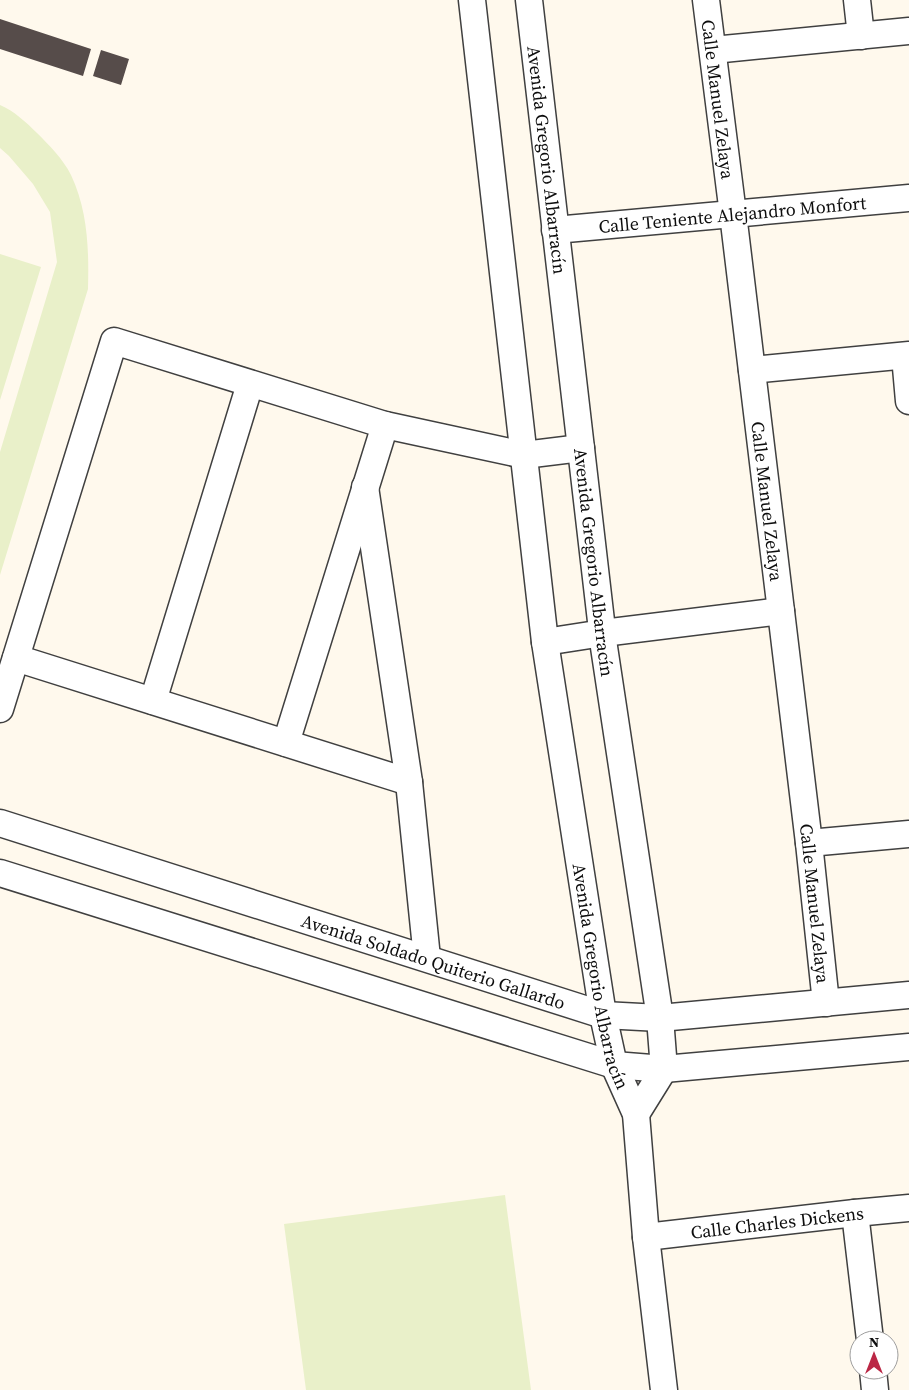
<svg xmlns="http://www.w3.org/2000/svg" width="909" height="1390" viewBox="0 0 909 1390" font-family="'Source Serif 4',serif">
<rect width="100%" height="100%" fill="#fff9ed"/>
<!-- pitch -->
<path fill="#e9f0c9" d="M0 105C14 111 26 122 37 133 49 145 63 159 71 175 88 211 89 250 88 289L0 575V452L57 262 50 212 33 184 9 156 0 148Z
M0 254 41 267 0 400Z
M505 1195 531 1390H306L284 1224Z"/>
<!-- building -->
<path fill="#564c4a" d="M0 19 91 49 83 76 0 49Z
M101 50 129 59 121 85 93 76Z"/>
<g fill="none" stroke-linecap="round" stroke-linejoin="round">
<defs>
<g id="minor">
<path id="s1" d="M472 0 545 642 603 1015 614 1065 636 1114 646 1237 664 1390"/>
<path id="s2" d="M529 0 604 647 660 1018 664 1069 636 1114"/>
<path id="s3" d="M706 0 733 214 809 843 826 1003"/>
<path d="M857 0 861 36"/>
<path d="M713 50 909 31"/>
<path id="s4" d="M555 230 909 198"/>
<path d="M905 356 909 401"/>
<path d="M752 370 909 355"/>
<path d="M365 487 409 782 427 958"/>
<path d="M545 642 603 633 781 611"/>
<path d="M16 658 409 782"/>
<path d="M153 701 250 384"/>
<path d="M0 709 114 341 385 425 524 455 581 448"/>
<path d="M286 743 385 425"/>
<path id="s5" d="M0 823 603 1015 660 1018 909 995"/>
<path d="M809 843 909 834"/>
<path d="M0 873 614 1065 664 1069 909 1047"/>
<path d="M855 1213 870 1340"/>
<path id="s6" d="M646 1237 855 1213 909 1208"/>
<path d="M873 1370 875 1390"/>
</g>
</defs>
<!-- minor casing -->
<use href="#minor" stroke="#404040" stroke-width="29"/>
<!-- minor -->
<use href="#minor" stroke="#fff" stroke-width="26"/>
</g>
<g text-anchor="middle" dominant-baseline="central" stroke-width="5" stroke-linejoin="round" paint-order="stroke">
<!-- street labels -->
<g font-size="18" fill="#0d0d0d" stroke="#fff">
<text stroke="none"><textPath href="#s3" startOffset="100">Calle Manuel Zelaya</textPath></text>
<text stroke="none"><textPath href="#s2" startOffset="161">Avenida Gregorio Albarracín</textPath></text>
<text stroke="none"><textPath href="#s4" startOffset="178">Calle Teniente Alejandro Monfort</textPath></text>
<text stroke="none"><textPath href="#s3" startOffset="505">Calle Manuel Zelaya</textPath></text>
<text stroke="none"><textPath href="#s2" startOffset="566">Avenida Gregorio Albarracín</textPath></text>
<text stroke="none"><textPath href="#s3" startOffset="910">Calle Manuel Zelaya</textPath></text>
<text stroke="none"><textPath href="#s5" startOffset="455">Avenida Soldado Quiterio Gallardo</textPath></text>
<text stroke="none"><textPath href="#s1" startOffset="985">Avenida Gregorio Albarracín</textPath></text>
<text stroke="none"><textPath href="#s6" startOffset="132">Calle Charles Dickens</textPath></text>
</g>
</g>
<!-- north arrow -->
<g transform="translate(874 1355)"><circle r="24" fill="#ffffff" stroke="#9e9e9e"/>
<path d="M0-4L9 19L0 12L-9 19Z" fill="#bb2745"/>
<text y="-8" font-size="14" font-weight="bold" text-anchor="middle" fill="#0d0d0d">N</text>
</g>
</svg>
